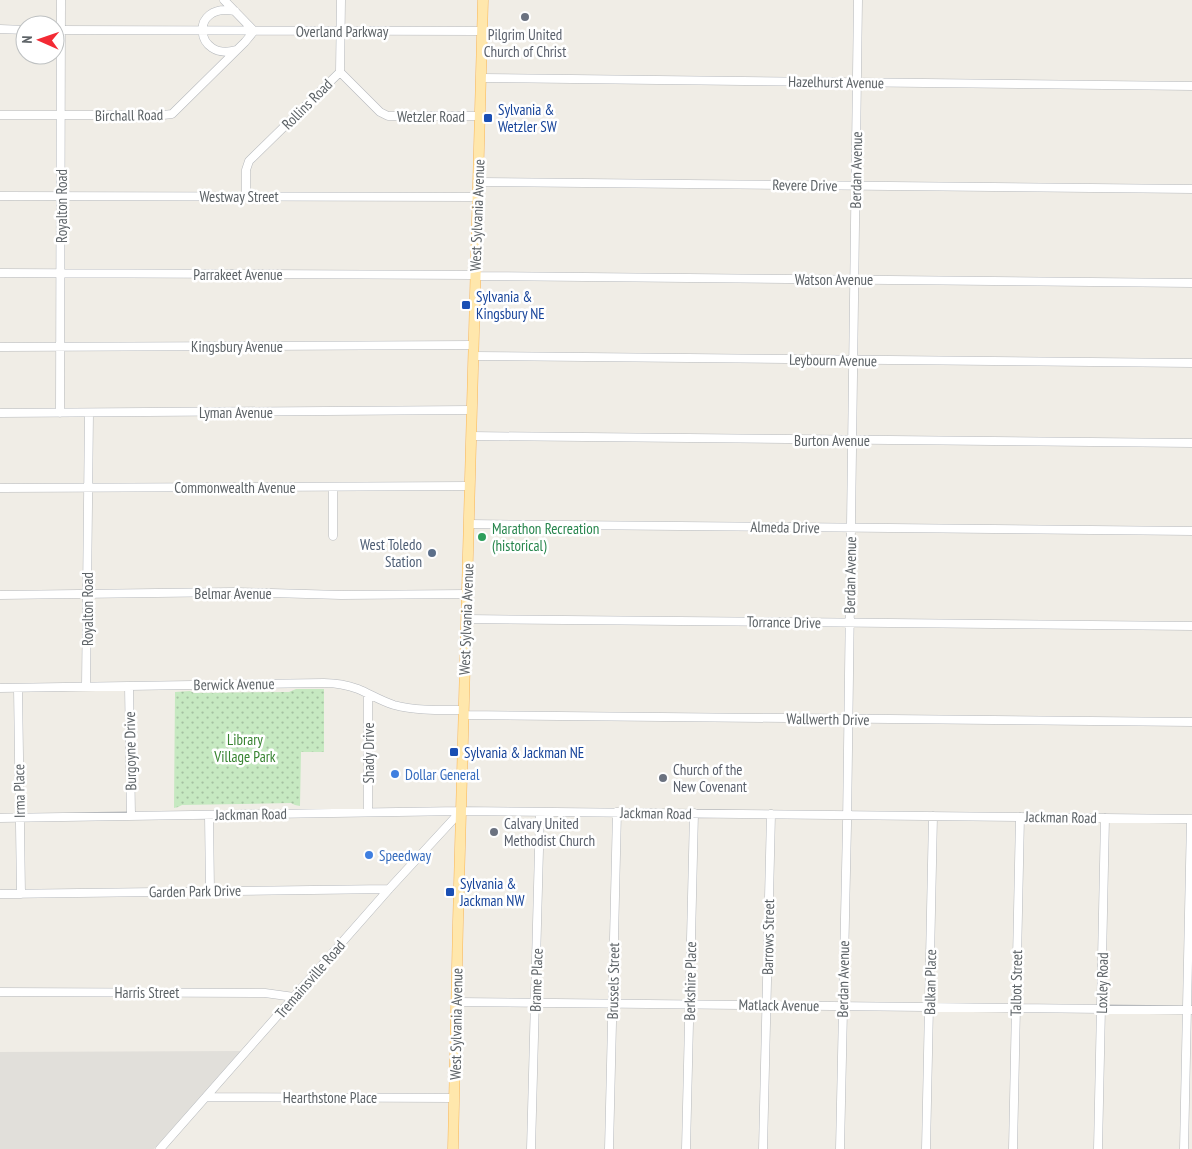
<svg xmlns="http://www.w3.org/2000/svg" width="1192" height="1149" viewBox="0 0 1192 1149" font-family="'PT Sans Narrow',sans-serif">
<defs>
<pattern id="park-dots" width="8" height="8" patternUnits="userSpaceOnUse" patternTransform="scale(1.25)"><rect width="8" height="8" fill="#c6e9c1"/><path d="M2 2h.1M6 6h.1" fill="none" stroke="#a4c0a1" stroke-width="1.8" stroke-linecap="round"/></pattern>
</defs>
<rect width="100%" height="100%" fill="#f0ede6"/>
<!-- industrial -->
<path fill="#e1dfda" d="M241 1051 154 1149H0V1052Z"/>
<!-- park -->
<path fill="url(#park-dots)" d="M296 689H324V752H301L300 806 295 805 291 803 182 805 178 807 174 808 175 692 190 691 194 693 289 692Z"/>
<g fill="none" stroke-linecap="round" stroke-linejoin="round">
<defs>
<path id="minor" d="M235 11C188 2 195 62 236 50
M0 29 25 30
M55 30 482 31
M340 72 380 112 388 116H480
M481 78 1192 86
M0 115H163L172 114 245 42 254 31 224 0
M478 182 1192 189
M0 196 477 197
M246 196V170L249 161 340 72 341 0
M0 273 475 275
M475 276 1192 283
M0 347 474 345
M473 356 1192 363
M0 413 472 410
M60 413 61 0
M471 436 1192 443
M333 487V536
M0 488 470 486
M469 524 1192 531
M0 595 235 592 341 595 467 594
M466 619 1192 626
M86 686 89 413
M129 686 131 816
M0 688 324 683C335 683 347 685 358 689 370 694 381 701 394 705 416 711 441 710 464 710
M18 688 21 894
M464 715 1192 722
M368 812V694
M209 815 210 891
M0 818 461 811 1192 819
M0 894 389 889
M0 992 265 993 294 997
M456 1002 1192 1010
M206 1097 454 1098
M160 1149 389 889 461 811
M531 1149 540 812
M609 1149 617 812
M686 1149 694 813
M763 1149 771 814
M840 1149 847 825 858 0
M926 1149 933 816
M1013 1149 1020 817
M1098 1149 1105 818
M1184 1149 1191 819"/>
<path id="major" d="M453 1149 458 922 483 0"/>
</defs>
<!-- minor casing -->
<use href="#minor" stroke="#b6b9bd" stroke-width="9"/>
<!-- major casing -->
<use href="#major" stroke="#f9b656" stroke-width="11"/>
<!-- minor -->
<use href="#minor" stroke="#fff" stroke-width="8"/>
<!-- major -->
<use href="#major" stroke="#ffe7ac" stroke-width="10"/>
</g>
<!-- markers -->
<g fill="#6b7280" stroke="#fff" stroke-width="2">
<circle cx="525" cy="17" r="5"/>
<circle cx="663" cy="778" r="5"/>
<circle cx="494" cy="832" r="5"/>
</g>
<g fill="#1a4fb4" stroke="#fff" stroke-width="2">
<rect x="483" y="113" width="10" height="10" rx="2.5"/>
<rect x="461" y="300" width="10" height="10" rx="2.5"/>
<rect x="449" y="747" width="10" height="10" rx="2.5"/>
<rect x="445" y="887" width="10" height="10" rx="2.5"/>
</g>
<circle fill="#2e9e5b" stroke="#fff" stroke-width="2" cx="482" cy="537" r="5"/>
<circle fill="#5c6f8a" stroke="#fff" stroke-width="2" cx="432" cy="553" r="5"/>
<g fill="#3f7fe0" stroke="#fff" stroke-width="2">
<circle cx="395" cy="774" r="5"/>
<circle cx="369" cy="855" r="5"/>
</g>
<g text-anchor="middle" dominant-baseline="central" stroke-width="5" stroke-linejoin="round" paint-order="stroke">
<!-- street labels -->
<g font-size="15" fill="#5d6367" stroke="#fff">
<text x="342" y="31">Overland Parkway</text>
<text transform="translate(836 82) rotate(1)">Hazelhurst Avenue</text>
<text transform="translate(307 104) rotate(-45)">Rollins Road</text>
<text transform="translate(129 115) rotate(-1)">Birchall Road</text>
<text x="431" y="116">Wetzler Road</text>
<text transform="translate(856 170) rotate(-89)">Berdan Avenue</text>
<text transform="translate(805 185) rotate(1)">Revere Drive</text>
<text x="239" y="196">Westway Street</text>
<text transform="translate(61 206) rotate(-90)">Royalton Road</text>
<text transform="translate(477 215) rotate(-88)">West Sylvania Avenue</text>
<text x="238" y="274">Parrakeet Avenue</text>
<text x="834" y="279">Watson Avenue</text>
<text x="237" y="346">Kingsbury Avenue</text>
<text transform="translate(833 360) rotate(1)">Leybourn Avenue</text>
<text x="236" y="412">Lyman Avenue</text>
<text x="832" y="440">Burton Avenue</text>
<text x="235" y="487">Commonwealth Avenue</text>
<text transform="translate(785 527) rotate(1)">Almeda Drive</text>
<text transform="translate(850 575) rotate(-89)">Berdan Avenue</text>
<text x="233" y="593">Belmar Avenue</text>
<text transform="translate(87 609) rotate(-90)">Royalton Road</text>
<text transform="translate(466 619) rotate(-88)">West Sylvania Avenue</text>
<text transform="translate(784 622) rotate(1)">Torrance Drive</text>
<text transform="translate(234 684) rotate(-1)">Berwick Avenue</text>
<text transform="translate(828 719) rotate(1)">Wallwerth Drive</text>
<text transform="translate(130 751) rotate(-91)">Burgoyne Drive</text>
<text transform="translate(368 753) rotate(-90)">Shady Drive</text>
<text transform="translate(19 791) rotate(-91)">Irma Place</text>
<text transform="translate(656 813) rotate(1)">Jackman Road</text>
<text transform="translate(251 814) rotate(-1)">Jackman Road</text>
<text transform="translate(1061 817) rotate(1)">Jackman Road</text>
<text transform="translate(195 891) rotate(-1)">Garden Park Drive</text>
<text transform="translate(768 937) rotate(-89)">Barrows Street</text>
<text transform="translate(310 979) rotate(-49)">Tremainsville Road</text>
<text transform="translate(843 979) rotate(-89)">Berdan Avenue</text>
<text transform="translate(536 980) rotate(-88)">Brame Place</text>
<text transform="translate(613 981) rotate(-89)">Brussels Street</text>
<text transform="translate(690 981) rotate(-89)">Berkshire Place</text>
<text transform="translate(930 982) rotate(-89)">Balkan Place</text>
<text transform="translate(1016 983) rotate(-89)">Talbot Street</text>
<text transform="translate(1102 983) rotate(-89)">Loxley Road</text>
<text x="147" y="992">Harris Street</text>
<text transform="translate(779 1005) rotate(1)">Matlack Avenue</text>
<text transform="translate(456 1024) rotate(-89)">West Sylvania Avenue</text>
<text x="330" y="1097">Hearthstone Place</text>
</g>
<!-- worship labels -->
<g font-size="15" fill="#5b616d" stroke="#fff" text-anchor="start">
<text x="525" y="34" text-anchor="middle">Pilgrim United<tspan x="525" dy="17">Church of Christ</tspan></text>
<text x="673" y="769">Church of the<tspan x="673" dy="17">New Covenant</tspan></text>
<text x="504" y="823">Calvary United<tspan x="504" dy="17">Methodist Church</tspan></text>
</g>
<!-- transit labels -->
<g font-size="15" fill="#164399" stroke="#fff" text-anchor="start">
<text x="498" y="109">Sylvania &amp;<tspan x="498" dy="17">Wetzler SW</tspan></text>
<text x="476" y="296">Sylvania &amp;<tspan x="476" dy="17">Kingsbury NE</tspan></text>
<text x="464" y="752">Sylvania &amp; Jackman NE</text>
<text x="460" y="883">Sylvania &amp;<tspan x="460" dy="17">Jackman NW</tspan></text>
</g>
<!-- leisure labels -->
<g font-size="15" fill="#27864d" stroke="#fff" text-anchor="start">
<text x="492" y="528">Marathon Recreation<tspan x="492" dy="17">(historical)</tspan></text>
</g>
<!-- service labels -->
<g font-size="15" fill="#4e5e75" stroke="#fff" text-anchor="end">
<text x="422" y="544">West Toledo<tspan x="422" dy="17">Station</tspan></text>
</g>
<!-- park labels -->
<g font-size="15" fill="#378330" stroke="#fff">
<text x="245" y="739">Library<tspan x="245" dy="17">Village Park</tspan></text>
</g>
<!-- shop labels -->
<g font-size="15" fill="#366cbe" stroke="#fff" text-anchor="start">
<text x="405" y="774">Dollar General</text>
<text x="379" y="855">Speedway</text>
</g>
</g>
<!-- north arrow -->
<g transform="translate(40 40) rotate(272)"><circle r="24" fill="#ffffff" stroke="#bec1c2"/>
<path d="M0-4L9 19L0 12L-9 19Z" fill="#f32a34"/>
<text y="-8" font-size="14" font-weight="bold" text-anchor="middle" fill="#5d6367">N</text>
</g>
</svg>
